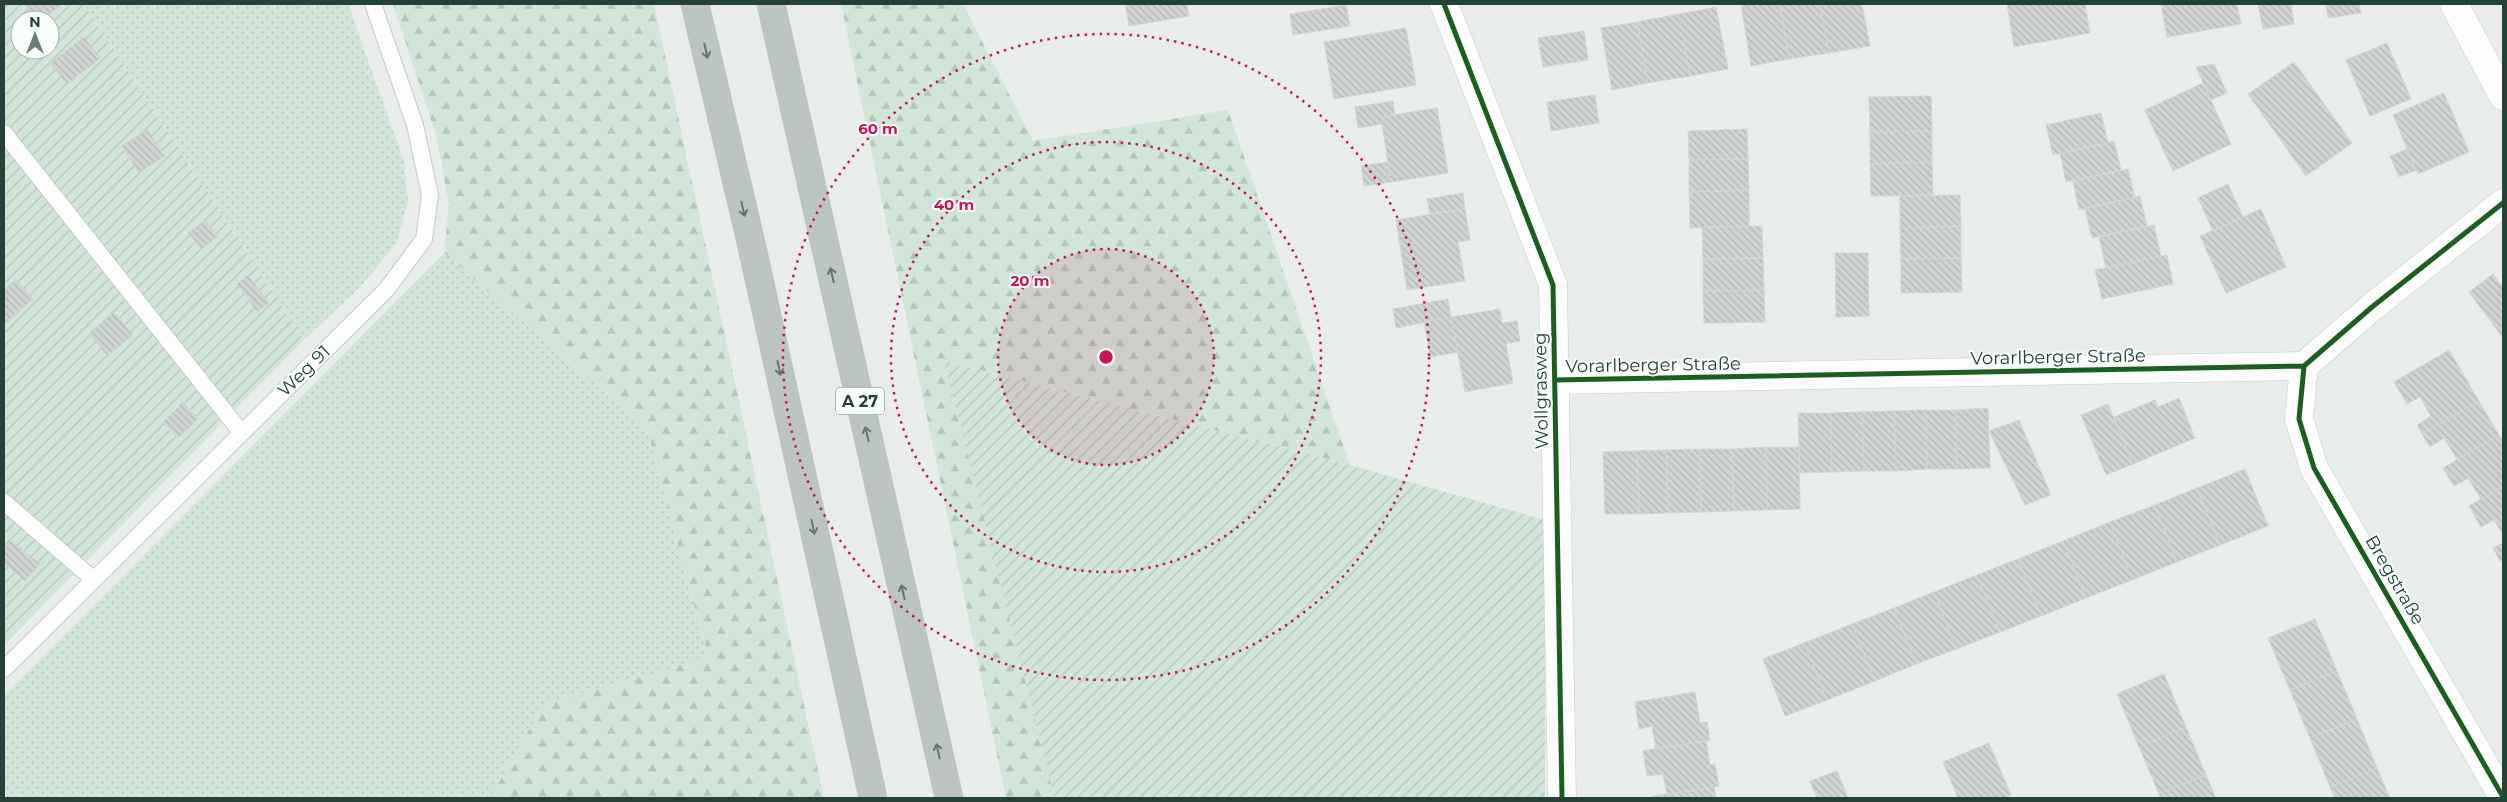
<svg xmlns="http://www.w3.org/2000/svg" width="2507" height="802" viewBox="0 0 2507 802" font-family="Montserrat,sans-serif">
<defs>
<pattern id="grass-dots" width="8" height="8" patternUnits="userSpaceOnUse" patternTransform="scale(1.25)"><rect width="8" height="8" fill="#d1e6d8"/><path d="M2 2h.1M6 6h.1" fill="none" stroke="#b3c6ba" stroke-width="1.8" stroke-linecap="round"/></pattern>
<pattern id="forest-firs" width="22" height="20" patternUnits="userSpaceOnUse" patternTransform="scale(1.25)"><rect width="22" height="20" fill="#d1e6d8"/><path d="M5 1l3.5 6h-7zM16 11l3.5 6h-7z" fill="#b3c6ba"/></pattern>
<pattern id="garden-furrows" width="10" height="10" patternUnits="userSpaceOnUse" patternTransform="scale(1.25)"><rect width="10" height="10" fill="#d1e6d8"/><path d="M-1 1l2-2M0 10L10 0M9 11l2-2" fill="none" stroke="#b3c6ba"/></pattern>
<pattern id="building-back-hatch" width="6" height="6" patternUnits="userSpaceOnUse" patternTransform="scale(1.25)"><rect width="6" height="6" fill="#cfd4d2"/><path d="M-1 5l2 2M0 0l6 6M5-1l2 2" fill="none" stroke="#b2b7b5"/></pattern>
</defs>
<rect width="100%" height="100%" fill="#e8edeb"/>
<!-- grass -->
<path fill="url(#grass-dots)" d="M84 4H348L404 161 408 201 397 243 360 287 304 340Z
M444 253 647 429 708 658 544 704 490 798H4V696Z"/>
<!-- forest -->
<path fill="url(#forest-firs)" d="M393 4H654L824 798H490L544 704 708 657 647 429 444 253 449 205 436 135Z
M841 4H963L1033 141 1228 110 1350 465 945 361 1055 798H1006Z"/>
<!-- garden -->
<path fill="url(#garden-furrows)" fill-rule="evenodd" d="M4 4H84L304 340 4 645ZM20 20H50V50H20Z
M944 361 1350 465 1545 520V798H1055Z"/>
<!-- building -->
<path fill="url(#building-back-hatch)" stroke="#d1d6d4" d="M24 4H58L60 6 43 20H38Z
M1125 4H1187L1189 16 1129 26Z
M1747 4H1780L1789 59 1751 66 1741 5Z
M1780 4H1820L1829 53 1789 59Z
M1820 4H1862L1870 46 1829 53Z
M2007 4H2085L2090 33 2014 47Z
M2161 4H2237L2241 24 2167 37Z
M2258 4H2291L2294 24 2263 29Z
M2326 4H2359L2361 13 2328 18Z
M1346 5 1350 26 1293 35 1290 14Z
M1716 7 1728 69 1690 76 1679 14Z
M1679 14 1690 76 1648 83 1637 22Z
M1637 22 1648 83 1612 90 1601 28Z
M1406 28 1416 85 1334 99 1324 42Z
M1584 31 1588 60 1543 67 1538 38Z
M84 37 101 58 67 84 50 63Z
M2387 43 2411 99 2370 116 2346 60Z
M2294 62 2352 143 2306 176 2248 94Z
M2214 64 2227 93 2211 100 2196 67Z
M2203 83 2231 144 2173 171 2145 110Z
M2444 93 2469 152 2418 174 2393 115Z
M1595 95 1599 123 1551 131 1547 102Z
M1931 96 1932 131 1870 132 1869 97Z
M1393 101 1395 115 1381 117 1382 124 1358 128 1355 107Z
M1437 108 1448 173 1391 182 1381 117Z
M2101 113 2108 143 2053 155 2046 125Z
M147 129 165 156 139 173 122 146Z
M1747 129 1748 159 1689 160 1688 131Z
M1932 131V162L1870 164V132Z
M2114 141 2121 170 2066 182 2060 153Z
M2407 149 2416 170 2399 177 2390 156Z
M1748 159 1749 190 1689 192V160Z
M1388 162 1391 182 1364 186 1361 166Z
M1932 162 1933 195 1871 196 1870 164Z
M2128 169 2135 198 2079 210 2073 181Z
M2228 184 2243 217 2213 231 2198 198Z
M1749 190V226L1690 228 1689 192Z
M1463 193 1465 209 1430 214 1427 199Z
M1960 195 1961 226 1900 228V196Z
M2140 196 2147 226 2092 238 2085 208Z
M1465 209 1470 240 1458 242 1465 281 1407 290 1396 220Z
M2261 209 2286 267 2226 293 2200 236Z
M205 220 218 236 202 249 188 233Z
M2154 225 2161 256 2106 268 2099 237Z
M1762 226 1763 258 1703 259 1702 227Z
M1961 226V258L1901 259 1900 228Z
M1835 253H1868L1869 316 1836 317Z
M2167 255 2173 284 2102 299 2095 270Z
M1763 258 1764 290 1703 291V259Z
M1961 258 1962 292 1901 293V259Z
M2493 274 2503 288V338L2469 292Z
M248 275 269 303 257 312 237 284Z
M16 279 33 299 5 324 4 290Z
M1764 290 1765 322 1704 323 1703 291Z
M1448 299 1451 317 1396 328 1393 309Z
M1500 309 1502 323 1517 321 1520 341 1506 344 1513 383 1465 392 1451 317Z
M114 312 133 335 107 356 89 333Z
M1451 317 1458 352 1430 357 1424 322Z
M2449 350 2479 401 2422 434 2417 425 2431 416 2420 397 2407 404 2394 382Z
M2179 398 2195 438 2133 464 2114 417 2155 400 2158 407Z
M2479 401 2499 435 2457 459 2444 438 2430 447 2422 434Z
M183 402 198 419 178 438 163 422Z
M2108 404 2133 464 2106 475 2081 415Z
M1988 408 1990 468 1957 469 1956 410Z
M1926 410 1927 469 1896 471 1894 411Z
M1926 410H1956L1957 469H1927Z
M1894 411 1896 471H1864L1862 412Z
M1862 412 1864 471 1832 472 1831 413Z
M1798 413H1831L1832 472 1800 473Z
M2019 420 2051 495 2025 505 1989 431Z
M2499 435 2503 443V486L2481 499 2468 478 2454 486 2443 468Z
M1766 447 1767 510 1734 511 1732 449Z
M1766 447H1799L1800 509 1767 510Z
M1700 449H1732L1734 511 1701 512Z
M1700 449 1701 512 1668 513 1666 450Z
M1666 450 1668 513 1639 514 1637 451Z
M1637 451 1639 514H1605L1603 452Z
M2245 469 2268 526 2220 545 2197 488Z
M2503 486V535L2494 520 2481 527 2469 506Z
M2197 488 2220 545 2177 562 2155 505Z
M2155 505 2177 562 2132 580 2110 522Z
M2110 522 2132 580 2086 598 2063 541Z
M11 540 40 564 25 581 4 563V550Z
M2063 541 2086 598 2041 616 2018 559Z
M2503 543V559L2500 561 2493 548Z
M2018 559 2041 616 2000 632 1977 575Z
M1977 575 2000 632 1956 649 1934 592Z
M1934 592 1956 649 1916 664 1894 608Z
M1894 608 1916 664 1875 681 1852 624Z
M2315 619 2337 671 2290 690 2268 638Z
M1852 624 1875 681 1827 700 1804 643Z
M1804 643 1827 700 1785 716 1763 659Z
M2337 671 2357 719 2310 738 2290 690Z
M2164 674 2186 727 2139 747 2117 694Z
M1695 692 1700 723 1707 722 1710 740 1656 749 1652 726 1639 729 1635 702Z
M2357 719 2377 768 2330 787 2310 738Z
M2186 727 2206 775 2159 794 2139 747Z
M1706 741 1710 765 1715 764 1719 786 1667 795 1663 774 1647 776 1643 751Z
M1989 743 2011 795 2004 798H1958L1943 762Z
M2377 768 2390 798H2335L2330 787Z
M1837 771 1848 798H1817L1810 781Z
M2206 775 2216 798H2161L2159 794Z
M1714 787 1716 798H1653V796Z"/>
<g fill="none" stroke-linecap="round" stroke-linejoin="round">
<defs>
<path id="lane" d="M4 133 241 432
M4 502 93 579
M4 669 387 289 424 239 430 195 415 125 373 4"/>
<path id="street" d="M1444 4 1553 285 1562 798
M2454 4 2503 96
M1555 380 2304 366"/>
<path id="secondary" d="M2503 203 2372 307 2304 366 2299 419 2314 468 2503 797"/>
<path id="highway" d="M695 4 752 247 873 798
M771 4 949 798"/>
</defs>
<!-- lane casing -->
<use href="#lane" stroke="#c5cac8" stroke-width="18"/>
<!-- street casing -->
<use href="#street" stroke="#c5cac8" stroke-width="29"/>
<!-- secondary casing -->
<use href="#secondary" stroke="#c3cbc8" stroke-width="29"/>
<!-- highway casing -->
<use href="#highway" stroke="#c3ccc9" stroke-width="29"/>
<!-- lane -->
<use href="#lane" stroke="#fcfcfc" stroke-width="16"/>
<!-- street -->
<use href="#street" stroke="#fcfcfc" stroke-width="28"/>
<!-- secondary -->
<use href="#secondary" stroke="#fcfcfc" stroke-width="28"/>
<!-- highway -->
<use href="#highway" stroke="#bcc4c2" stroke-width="28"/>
<defs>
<path id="cycleway" d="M1444 4 1553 285 1562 798
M2304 366 2299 419 2314 468 2503 797
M1555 380 2304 366 2372 307 2503 203"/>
</defs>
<!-- cycleway casing -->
<use href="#cycleway" stroke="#f7fbf9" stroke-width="8"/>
<!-- cycleway -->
<use href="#cycleway" stroke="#1b5e20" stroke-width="5"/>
</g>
<!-- one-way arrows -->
<defs><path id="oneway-shaft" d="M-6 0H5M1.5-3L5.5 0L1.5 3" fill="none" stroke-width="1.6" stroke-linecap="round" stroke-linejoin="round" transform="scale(1.25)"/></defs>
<g stroke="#617670">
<use href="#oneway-shaft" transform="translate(706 51) rotate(77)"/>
<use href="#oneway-shaft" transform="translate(743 209) rotate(77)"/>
<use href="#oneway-shaft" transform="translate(832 275) rotate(-103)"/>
<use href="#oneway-shaft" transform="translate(779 368) rotate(78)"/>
<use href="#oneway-shaft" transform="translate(867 434) rotate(-103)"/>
<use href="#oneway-shaft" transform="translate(813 527) rotate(78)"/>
<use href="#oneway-shaft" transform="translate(903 592) rotate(-103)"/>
<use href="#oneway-shaft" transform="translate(938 751) rotate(-103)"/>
</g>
<!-- distance rings -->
<circle cx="1106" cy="357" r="108" fill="#c2185b" fill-opacity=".12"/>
<g fill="none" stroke="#c2185b" stroke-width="2.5" stroke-dasharray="2.5 5">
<circle cx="1106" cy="357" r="108"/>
<circle cx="1106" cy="357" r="215"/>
<circle cx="1106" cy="357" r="323"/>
</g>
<g text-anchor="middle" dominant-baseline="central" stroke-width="4" stroke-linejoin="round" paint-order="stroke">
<!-- shield labels -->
<rect fill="#f7fbf9" stroke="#637a73" stroke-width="1" x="836" y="387.5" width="48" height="27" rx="4"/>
<g font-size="16" font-weight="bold" fill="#24423a">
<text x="860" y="401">A 27</text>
</g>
<!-- street labels -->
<g font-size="18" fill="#24423a" stroke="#f7fbf9">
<text transform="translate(2058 357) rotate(-1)">Vorarlberger Straße</text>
<text transform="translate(1653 365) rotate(-1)">Vorarlberger Straße</text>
<text transform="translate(304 371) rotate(-44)">Weg 91</text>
<text transform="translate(1541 391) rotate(-91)">Wollgrasweg</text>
<text transform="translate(2395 580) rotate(60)">Bregstraße</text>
</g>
</g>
<circle cx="1106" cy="357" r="8" fill="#c2185b" stroke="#f7fbf9" stroke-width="2.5"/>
<g font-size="15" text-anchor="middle" font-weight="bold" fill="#c2185b" stroke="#f7fbf9" stroke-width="4" stroke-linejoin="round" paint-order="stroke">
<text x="878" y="134">60 m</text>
<text x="954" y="210">40 m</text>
<text x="1030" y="286">20 m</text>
</g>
<!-- border -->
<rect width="2507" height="802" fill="none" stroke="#24423a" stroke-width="10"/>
<!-- north arrow -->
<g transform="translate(35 35)"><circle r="24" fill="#f7fbf9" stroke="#a3b1ad"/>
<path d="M0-4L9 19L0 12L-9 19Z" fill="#697e78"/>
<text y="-8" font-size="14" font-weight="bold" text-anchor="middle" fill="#24423a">N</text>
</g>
</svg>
